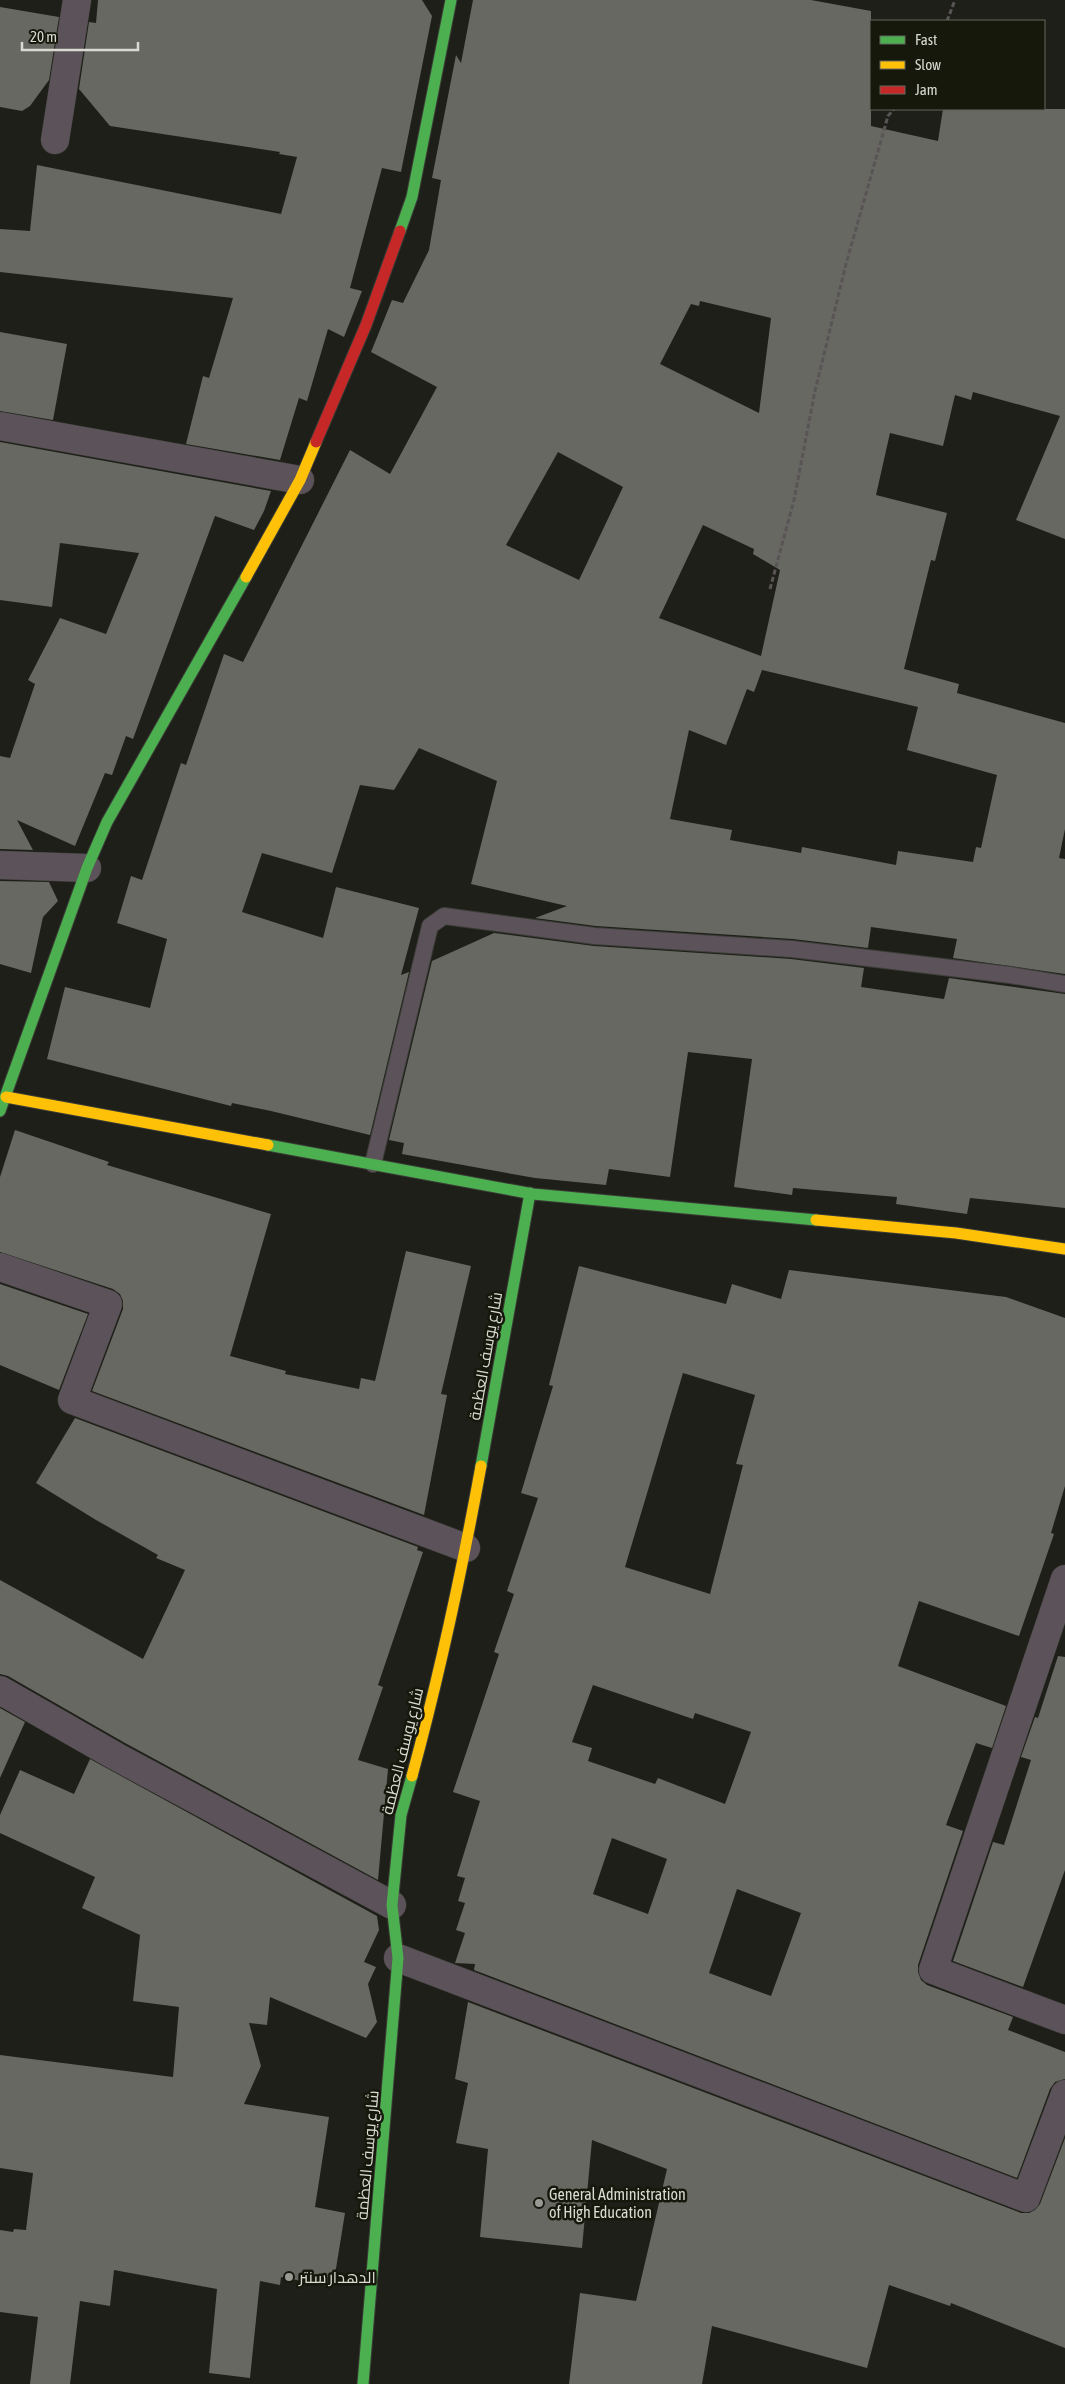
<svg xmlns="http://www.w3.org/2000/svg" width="1065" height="2384" viewBox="0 0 1065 2384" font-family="'Asap Condensed',Cairo,sans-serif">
<rect width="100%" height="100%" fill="#1e1f18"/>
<!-- building -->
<path fill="#676862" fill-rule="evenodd" d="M98 0H422L432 16 401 172 382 168 350 288 362 291 344 337 328 329 307 401 299 398 280 460 186 444 203 376 209 378 233 298 0 272V229L30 231 37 165 281 214 297 157 279 154 280 152 110 126 79 89 89 22 96 23Z
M473 0H811L871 11V126L938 141 943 109H1065V539L1016 520 1060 416 973 392 971 400 955 395 943 446 890 433 876 495 947 513 935 561 931 560 904 669 959 684 957 693 1065 723V829L1059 858 1065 859V974L953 958 957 939 871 927 868 948 793 939 596 926 535 918 567 906 471 884 497 781 419 748 394 790 360 785 332 873 262 853 242 912 323 938 336 887 419 908 401 975 409 972 370 1135 271 1111 232 1103 231 1106 47 1059 65 987 150 1008 167 939 117 923 131 876 142 880 181 763 186 765 224 654 243 662 350 450 390 474 437 387 371 352 392 300 403 303 429 250 441 180 432 178 456 55 461 63ZM700 301 771 318 759 413 660 364 691 304 699 306ZM558 452 623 487 579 580 506 545ZM703 525 754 549 753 554 780 570 761 656 659 618ZM762 670 918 707 907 750 997 775 981 848 976 847 973 862 898 851 896 865 802 847 801 853 730 840 732 830 670 819 689 730 726 745 747 689 754 692Z
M0 7 59 17 49 80 30 106 22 111 0 107Z
M0 332 67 344 53 420 0 411Z
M0 442 271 491 264 511 254 530 215 516 133 739 126 736 112 775 105 773 75 846 17 820 33 850 0 849V756L10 758 35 684 28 680 60 618 106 634 139 553 60 543 52 607 0 600Z
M0 881 49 882 58 901 43 917 31 973 0 964Z
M494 933 594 946 791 959 864 968 861 987 944 999 949 978 1065 994V1208L970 1198 967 1214 896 1204 897 1197 793 1188 792 1195 734 1187 752 1059 688 1052 670 1177 609 1169 606 1185 535 1178 402 1154 404 1143 389 1140 432 961Z
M15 1130 109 1162 107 1165 271 1214 230 1356 286 1371 285 1374 359 1389 361 1378 375 1381 406 1251 471 1266 441 1394 447 1395 424 1515 92 1391 123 1309V1301L120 1294 113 1289 0 1252V1177Z
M579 1266 726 1304 732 1284 781 1299 789 1270 1006 1297 1065 1318V1486L1051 1533 1054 1534 1019 1636 919 1601 898 1666 1006 1706 992 1748 976 1743 946 1825 963 1831 918 1965V1972L921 1980 927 1985 1013 2017 1008 2030 1065 2052V2079L1055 2082 1050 2089 1017 2178 474 1970 475 1964 455 1963 465 1933 456 1930 465 1903 458 1901 465 1878 457 1876 480 1801 453 1792 499 1654 494 1652 514 1594 507 1591 538 1498 521 1493 553 1386 549 1385ZM683 1373 755 1395 736 1464 743 1465 710 1594 625 1567ZM593 1685 693 1719 695 1713 751 1732 725 1804 658 1778 655 1784 588 1761 592 1748 572 1742ZM612 1838 667 1859 648 1914 593 1894ZM737 1889 801 1913 771 1996 709 1973Z
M0 1284 88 1314 59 1390 0 1365Z
M75 1418 418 1547 417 1550 423 1552 378 1685 383 1687 358 1760 388 1769 378 1880 125 1743 8 1676 0 1674V1580L143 1659 185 1570 156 1558 158 1555 96 1520 36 1483Z
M1058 1656 1065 1657V1870L1023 1987 953 1961 993 1842 1004 1845 1031 1760 1021 1757 1035 1717 1038 1718Z
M0 1708 25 1722 0 1778Z
M90 1759 377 1916 379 1930 364 1962 376 1967 368 1984 377 2022 366 2038 270 1997 267 2025 249 2023 261 2066 244 2104 329 2117 315 2207 345 2213 333 2287 281 2277 280 2285 260 2281 250 2378 209 2373 217 2289 114 2270 110 2306 80 2301 70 2384H30L38 2317 0 2312V2230L13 2232 14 2229 26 2230 33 2173 0 2168V2055L173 2077 179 2007 133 2001 140 1935 82 1908 95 1877 0 1833V1815L20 1770 74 1794Z
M468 2002 1021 2213H1029L1035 2210 1040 2204 1065 2138V2348L951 2303 950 2306 889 2285 867 2368 712 2326 702 2384H569L580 2293 636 2301 667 2169 592 2140 582 2248 480 2237 488 2149 456 2143 468 2083 455 2079Z"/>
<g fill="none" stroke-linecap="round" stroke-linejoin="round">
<defs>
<path id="lane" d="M373 1164 430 926 444 916 595 936 792 949 1010 975 1065 984"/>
<path id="street" d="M55 140 77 0
M0 426 300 480
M0 865 87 868
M0 1267 108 1304 72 1400 466 1548
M1065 1579 933 1970 1065 2020
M0 1690 117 1757 392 1905
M398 1958 1026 2198 1065 2094"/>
<path id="fast" d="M400 231 412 197 451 0
M0 1111 87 868 107 822 246 577
M268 1145 533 1194 816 1220
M481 1466 530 1193
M363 2384 398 1958 392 1905 401 1815 412 1776"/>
<path id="slow" d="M246 577 300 480 316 442
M6 1097 268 1145
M816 1220 956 1233 1065 1249
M412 1776C440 1673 462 1570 481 1466"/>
<path id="jam" d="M316 442 366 325 400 231"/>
</defs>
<!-- lane casing -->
<use href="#lane" stroke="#3b3c37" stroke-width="18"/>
<!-- street casing -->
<use href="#street" stroke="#3b3c37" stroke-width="29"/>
<!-- fast casing -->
<use href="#fast" stroke="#3b3c37" stroke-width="13"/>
<!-- slow casing -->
<use href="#slow" stroke="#3b3c37" stroke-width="13"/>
<!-- jam casing -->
<use href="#jam" stroke="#3b3c37" stroke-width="13"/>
<!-- path -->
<path stroke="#595456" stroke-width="3" stroke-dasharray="5 2.5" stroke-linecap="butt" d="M947 21 955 0
M770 589 794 500 815 391 846 264 888 116 894 109"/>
<!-- lane -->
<use href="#lane" stroke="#5c5259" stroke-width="16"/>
<!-- street -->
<use href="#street" stroke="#5c5259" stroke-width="28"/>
<!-- fast -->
<use href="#fast" stroke="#4caf50" stroke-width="11"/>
<!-- slow -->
<use href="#slow" stroke="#ffc107" stroke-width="11"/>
<!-- jam -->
<use href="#jam" stroke="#c62828" stroke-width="11"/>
</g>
<!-- markers -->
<g fill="#989992" stroke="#16180c" stroke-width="2">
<circle cx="539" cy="2203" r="5"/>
<circle cx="289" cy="2277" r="5"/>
</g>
<g text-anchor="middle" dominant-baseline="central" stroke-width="5" stroke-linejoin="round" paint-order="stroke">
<!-- street labels -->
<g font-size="16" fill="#d9dbd3" stroke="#16180c">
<text transform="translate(485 1356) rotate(-80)">شارع يوسف العظمة</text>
<text transform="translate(402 1751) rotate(-76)">شارع يوسف العظمة</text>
<text transform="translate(367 2155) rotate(-85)">شارع يوسف العظمة</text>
</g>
<!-- poi labels -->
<g font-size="16" fill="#d9dbd3" stroke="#16180c" text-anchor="start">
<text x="549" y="2194">General Administration<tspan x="549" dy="18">of High Education</tspan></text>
<text x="299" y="2277">الدهدار سنتر</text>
</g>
</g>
<!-- legend -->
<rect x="870" y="20" width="175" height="90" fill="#16180c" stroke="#64665c"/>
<rect x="880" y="36" width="25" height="8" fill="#4caf50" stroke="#64665c"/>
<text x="915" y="45" font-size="15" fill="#d9dbd3">Fast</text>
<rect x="880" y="61" width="25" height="8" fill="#ffc107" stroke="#64665c"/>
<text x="915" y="70" font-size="15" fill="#d9dbd3">Slow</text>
<rect x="880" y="86" width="25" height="8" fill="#c62828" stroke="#64665c"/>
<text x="915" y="95" font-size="15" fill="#d9dbd3">Jam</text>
<!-- scale -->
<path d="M22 42v8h116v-8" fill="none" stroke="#d9dbd3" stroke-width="2.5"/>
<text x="30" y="42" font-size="15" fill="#d9dbd3" stroke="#16180c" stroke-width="4" paint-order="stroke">20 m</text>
</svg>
